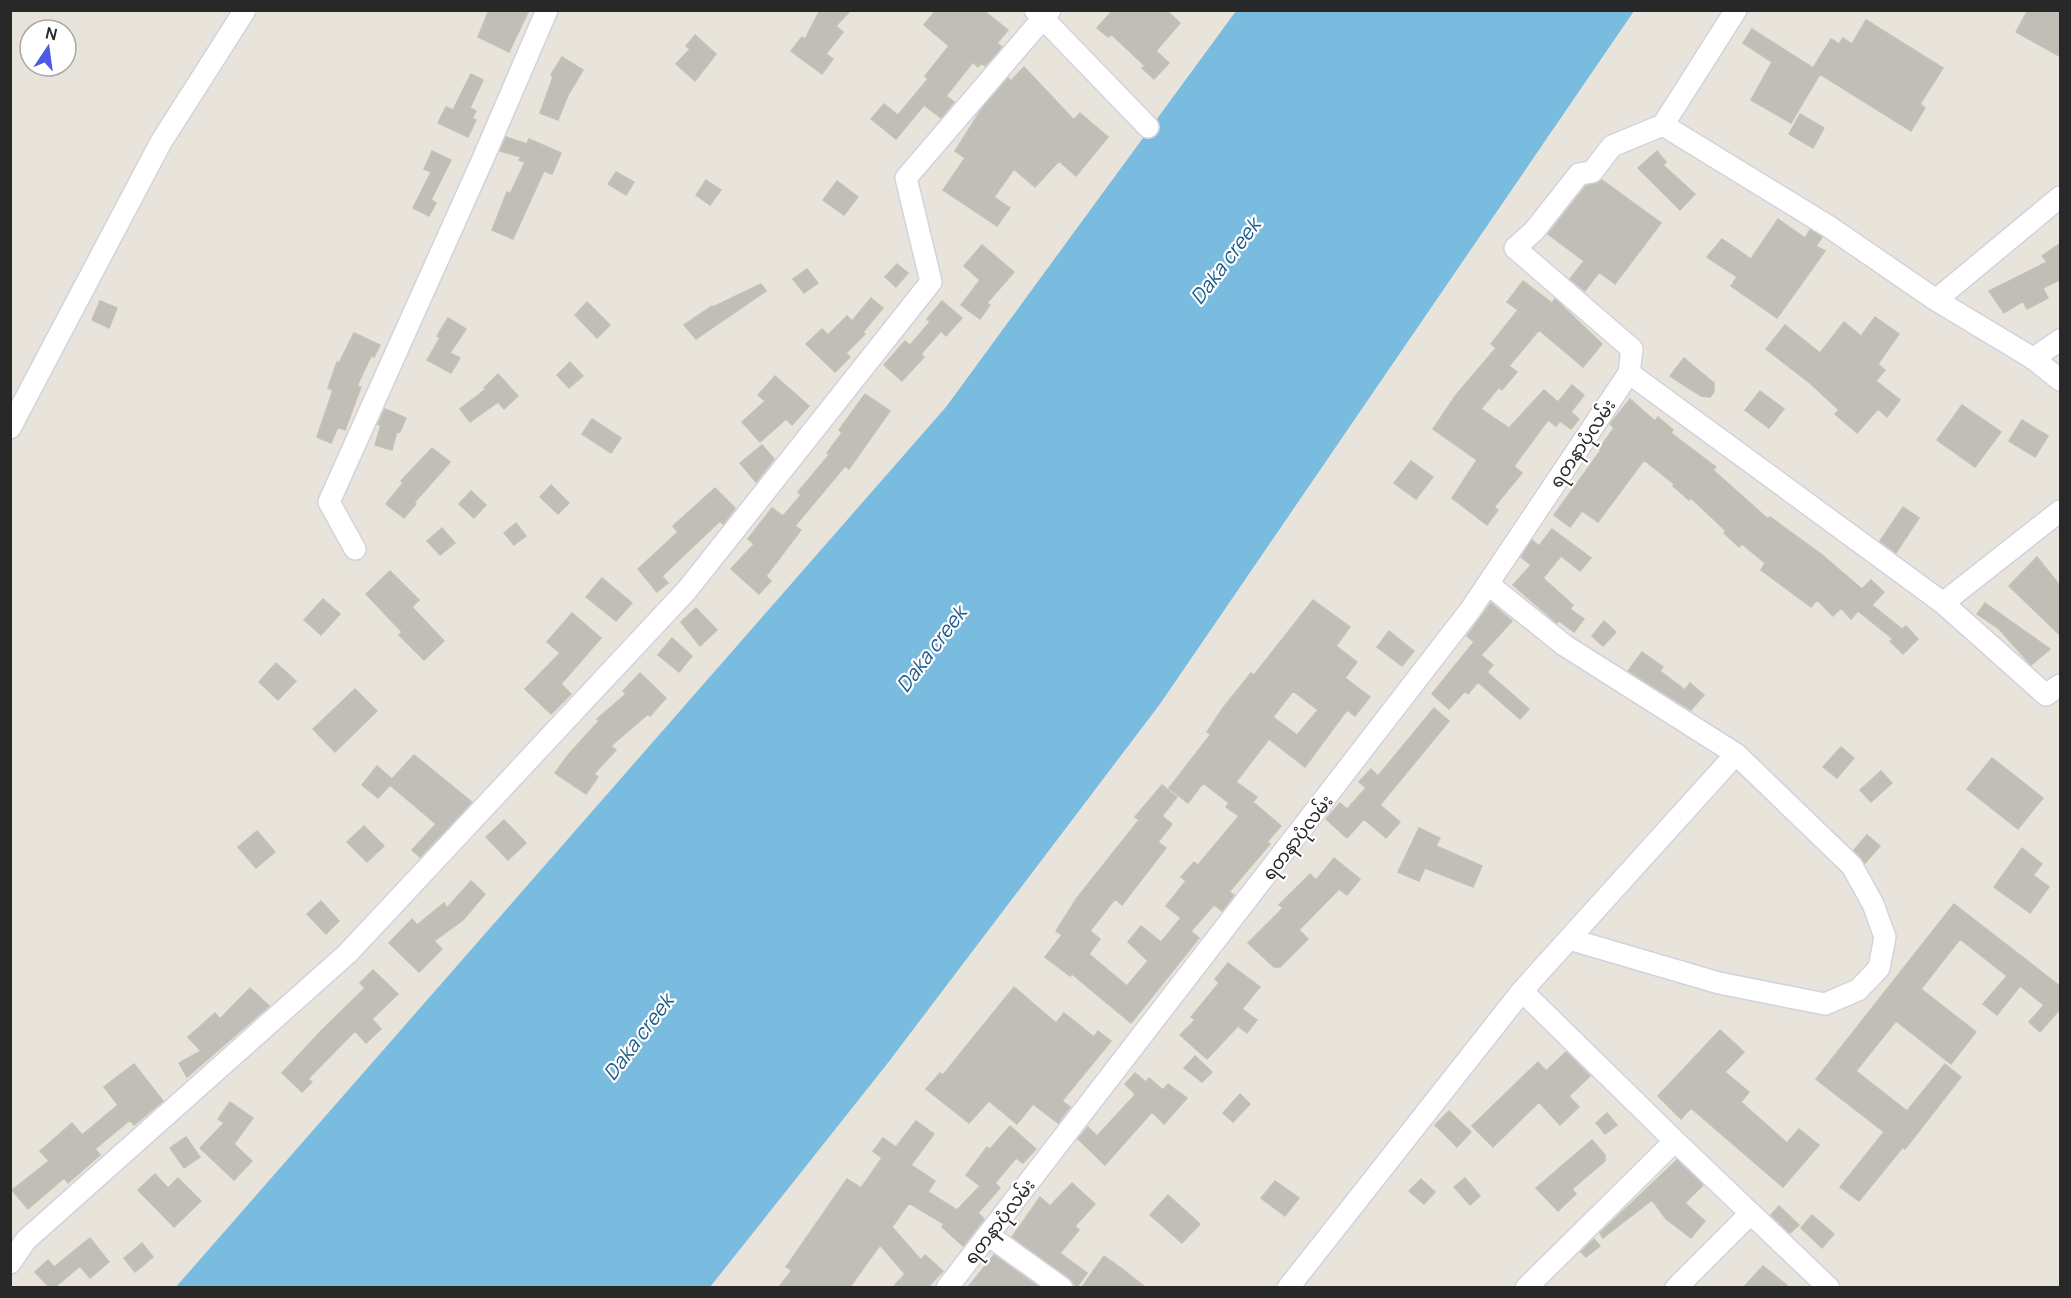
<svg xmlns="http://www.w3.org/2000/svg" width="2071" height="1298" viewBox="0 0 2071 1298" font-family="Manrope,'Noto Sans Myanmar',sans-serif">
<rect width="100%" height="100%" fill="#e9e4db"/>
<!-- water -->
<path fill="#7abbe0" d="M1236 11H1634L1160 704 887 1064 710 1287 175 1288 946 407Z"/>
<!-- building -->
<path fill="#c1beb8" stroke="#c4c0b5" stroke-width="1.5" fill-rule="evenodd" d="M489 10H529L509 52 478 37Z
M820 10H851L836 26 843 32 826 54 833 59 822 74 791 51 802 37 805 39Z
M936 10H983L1008 30 997 43 1002 47 985 66 982 63 978 67 973 62 946 96 954 102 941 118 924 105 896 139 871 119 884 104 898 115 928 79 925 76 949 46 924 25Z
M1113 10H1166L1180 23 1156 51 1169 63 1154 79 1142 68 1145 66 1111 34 1108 37 1097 28Z
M2028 10H2061V57L2016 32Z
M1866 20 1943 68 1920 104 1925 108 1911 131 1820 74 1791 123 1751 100 1772 62 1743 43 1752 29 1813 68 1831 39 1839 44 1843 38 1852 44Z
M695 35 716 54 695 81 676 64 690 49 686 46Z
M562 57 583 70 568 95 558 120 540 113 553 77 551 75Z
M1024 67 1074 120 1080 113 1108 137 1076 176 1059 161 1035 187 1014 169 994 197 1010 208 997 226 943 190 965 158 955 151 983 107 1008 78 1011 81Z
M471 74 483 80 470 108 476 111 472 119 476 120 468 137 438 123 446 107 453 110Z
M1800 114 1824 128 1813 148 1789 134Z
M506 137 527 144 529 139 561 153 552 174 544 171 513 239 492 230 507 192 510 194 525 162 519 160 521 157 500 151Z
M432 151 451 160 431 200 436 203 429 216 413 208 431 172 424 169Z
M1657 151 1666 162 1663 165 1695 194 1680 210 1638 168Z
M616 172 634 182 626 195 608 184Z
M706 180 721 190 710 205 696 195Z
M1602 180 1661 223 1615 284 1599 272 1585 291 1570 279 1584 261 1548 234 1586 186Z
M837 181 858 197 844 215 823 200Z
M1778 219 1805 238 1810 230 1822 237 1816 246 1825 251 1777 318 1731 286 1737 277 1707 257 1722 239 1751 259Z
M2061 243V279L2043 288 2048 298 2027 309 2023 301 2004 313 1989 291 2047 262 2042 256Z
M982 245 1014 272 987 303 990 305 980 319 961 305 980 280 964 266Z
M897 264 908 273 896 287 885 277Z
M807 269 818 283 804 293 793 279Z
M1523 281 1552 303 1555 299 1602 344 1583 367 1539 330 1509 366 1517 372 1502 390 1499 387 1481 409 1509 428 1544 390 1558 402 1572 385 1584 395 1571 412 1579 419 1571 429 1560 421 1556 426 1548 420 1514 466 1522 473 1494 507 1498 510 1487 525 1452 498 1477 460 1433 429 1456 395 1496 348 1491 344 1518 310 1507 302Z
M761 284 766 291 696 339 684 325 712 306 713 307Z
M871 298 883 308 863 332 865 334 846 353 850 357 835 372 806 344 822 329 828 335 847 316 852 321Z
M100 301 117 308 109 328 92 320Z
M942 301 962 318 946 336 941 331 921 354 924 357 902 381 884 365 905 341 910 345 930 322 927 319Z
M587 302 610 325 597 338 575 315Z
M1875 317 1899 334 1878 364 1885 370 1876 381 1900 400 1887 417 1878 409 1857 433 1835 414 1839 410 1811 384 1766 349 1785 325 1820 353 1844 322 1861 336Z
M448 318 466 329 450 353 460 358 451 373 427 360 440 338 437 336Z
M354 333 380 345 374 357 371 356 357 386 361 387 345 430 338 427 331 443 317 437 333 390 328 388 337 362 339 363Z
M1684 358 1714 383V392L1710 397 1701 396 1670 376Z
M570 362 583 376 569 388 557 375Z
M498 374 518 396 504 409 498 402 470 422 460 409 486 389 484 388Z
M775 376 809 406 792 425 786 419 760 442 742 422 765 401 758 395Z
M1760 391 1784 409 1769 428 1745 410Z
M865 394 890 411 849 469 845 466 795 526 801 530 766 576 771 581 759 594 731 569 754 544 748 539 772 508 783 516 801 495 798 492 829 455 827 453 842 433 839 430Z
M1630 399 1655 421 1658 417 1673 430 1671 433 1716 467 1713 470 1768 519 1770 517 1821 554 1862 589 1871 580 1884 592 1872 605 1902 629 1906 626 1918 639 1903 654 1890 641 1893 639 1858 611 1851 619 1841 608 1833 616 1817 600 1811 607 1761 570 1765 563 1742 544 1739 547 1724 533 1726 531 1691 498 1689 500 1673 486 1674 484 1644 460 1598 522 1582 511 1570 527 1554 515 1601 450 1599 449 1614 428 1610 424Z
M1962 405 2001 432 1975 467 1937 440Z
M385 409 406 418 400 432 397 431 392 450 375 445 381 425 378 424Z
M592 419 621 438 611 453 582 434Z
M2022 420 2048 436 2035 457 2009 441Z
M762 445 774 459 756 482 740 463Z
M432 448 450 462 414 503 416 504 404 518 386 504 403 483 401 481Z
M1411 461 1433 477 1416 499 1394 483Z
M551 485 569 503 558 514 540 497Z
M715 488 735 508 723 524 720 521 662 576 668 583 657 592 638 569 678 532 673 526Z
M471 491 486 505 474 518 459 504Z
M1903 507 1919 518 1896 553 1880 541Z
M516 523 526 536 514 545 504 533Z
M442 528 455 543 440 555 427 541Z
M1552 529 1591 558 1580 571 1561 556 1543 578 1573 605 1570 609 1584 619 1574 632 1559 621 1557 623 1513 585 1531 565 1521 557 1532 540 1539 546Z
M2037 557 2061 587V636L2009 586Z
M390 571 419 600 412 607 444 641 424 660 399 635 402 632 366 594Z
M602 578 632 603 616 621 586 597Z
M323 599 340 614 321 635 304 620Z
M1313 600 1350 627 1336 646 1357 662 1345 678 1370 697 1355 716 1347 710 1305 767 1269 739 1236 782 1257 797 1253 802 1281 826 1267 842 1270 844 1229 892 1234 895 1222 911 1214 905 1191 931 1199 938 1131 1023 1072 974 1070 976 1045 957 1062 935 1056 931 1077 898 1139 820 1135 817 1162 785 1177 797 1162 816 1172 824 1158 842 1166 848 1122 905 1115 899 1090 931 1100 939 1089 954 1127 986 1148 961 1128 942 1141 926 1161 942 1181 918 1166 906 1186 881 1181 877 1194 862 1198 865 1239 816 1226 807 1229 803 1203 783 1188 803 1169 788 1211 734 1207 732 1223 708 1251 673 1254 675ZM1293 691 1318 710 1297 735 1273 717Z
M1491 603 1512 621 1481 655 1493 665 1487 672 1529 709 1520 719 1478 682 1468 694 1465 691 1449 709 1432 694 1474 642 1467 636Z
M1985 603 2050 649 2031 665 1999 629 1977 614Z
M696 608 717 630 700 646 681 622Z
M572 613 601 638 561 684 571 694 551 714 525 689 560 653 547 642Z
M1604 621 1616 632 1603 646 1592 636Z
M1389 631 1414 651 1402 666 1377 647Z
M672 638 692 656 679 672 658 655Z
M1642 652 1663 667 1660 671 1685 690 1690 683 1704 695 1691 710 1628 671Z
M276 663 296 681 278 700 259 682Z
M640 673 666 698 650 716 648 714 611 746 616 750 594 774 598 777 586 794 555 773 569 754 599 721 597 719 626 694 623 691Z
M355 689 377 711 335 752 313 729Z
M1434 708 1449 721 1380 805 1400 822 1386 838 1364 819 1347 838 1326 819 1340 803 1347 809 1366 788 1359 782 1371 769 1378 776Z
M1841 747 1854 758 1837 778 1823 767Z
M414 755 472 802 420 857 412 850 436 824 390 785 378 798 362 785 377 766 392 779Z
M1992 758 2043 798 2018 829 1967 789Z
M1881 771 1892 783 1871 802 1860 790Z
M504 820 526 843 508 860 486 837Z
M364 826 384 846 367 862 347 842Z
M1419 828 1440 838 1436 846 1482 866 1473 887 1425 868 1419 881 1398 872Z
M257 831 275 852 256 868 238 847Z
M1867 835 1880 846 1865 863 1854 850Z
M2022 848 2042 864 2033 875 2049 887 2030 913 1994 887Z
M1334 858 1360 879 1347 895 1339 889 1299 930 1308 939 1280 967H1274L1248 943 1283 908 1279 905 1310 874 1316 880Z
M471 881 485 894 463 920 434 941 442 949 419 972 389 943 412 919 417 925 444 903 447 908Z
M321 901 339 921 326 934 307 914Z
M1954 904 2061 987V1008L2040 1032 2029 1022 2044 1005 2020 986 1997 1015 1983 1004 2007 976 1960 939 1921 989 1976 1032 1951 1064 1896 1021 1856 1071 1907 1111 1945 1064 1961 1077 1905 1149 1903 1147 1859 1201 1840 1187 1884 1132 1816 1079Z
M1228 963 1260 987 1242 1009 1257 1020 1247 1033 1238 1026 1207 1059 1180 1035 1195 1020 1191 1017 1219 983 1215 979Z
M373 970 398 994 372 1019 381 1029 366 1043 355 1031 308 1079 312 1082 302 1092 282 1073 322 1030 365 988 360 983Z
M1014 987 1056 1023 1064 1013 1094 1037 1098 1031 1111 1041 1062 1101 1070 1107 1058 1123 1033 1104 1017 1124 989 1101 969 1123 926 1089 940 1073 943 1075Z
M250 988 269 1006 187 1077 179 1063 201 1051 188 1037 215 1013 220 1019Z
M1720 1030 1744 1052 1725 1072 1749 1092 1741 1102 1787 1143 1799 1129 1819 1145 1783 1187 1691 1108 1681 1119 1658 1096Z
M1566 1052 1590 1076 1569 1096 1579 1107 1560 1125 1539 1102 1493 1147 1472 1126 1538 1062 1546 1071Z
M1195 1056 1212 1072 1202 1082 1184 1068Z
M134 1064 163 1101 134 1125 130 1120 95 1149 100 1155 68 1183 64 1178 28 1209 12 1190 49 1161 40 1151 72 1123 82 1135 118 1105 104 1087Z
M1135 1073 1146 1082 1149 1078 1163 1090 1168 1084 1187 1098 1164 1124 1152 1112 1105 1165 1078 1139 1088 1127 1097 1136 1134 1096 1135 1094 1125 1084Z
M1240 1094 1250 1104 1233 1122 1223 1113Z
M230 1102 253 1118 234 1144 252 1161 234 1180 200 1148 224 1123 218 1119Z
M1449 1111 1471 1132 1457 1147 1435 1125Z
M1607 1113 1617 1125 1605 1134 1596 1123Z
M916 1121 934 1134 911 1165 935 1181 928 1192 957 1210 980 1186 966 1175 987 1147 990 1149 1010 1126 1036 1149 1023 1163 1016 1158 995 1183 1000 1188 978 1213 984 1219 963 1246 942 1227 944 1224 909 1203 892 1227 921 1260 925 1255 943 1271 928 1287H893L905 1274 880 1245 850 1287H779L792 1270 786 1267 847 1179 861 1188 882 1158 873 1151 883 1138 896 1147Z
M186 1137 200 1157 184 1168 170 1148Z
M1592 1140 1605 1155V1161L1572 1189 1576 1194 1558 1211 1536 1188Z
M1677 1160 1703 1185 1685 1203 1705 1221 1691 1238 1666 1219 1652 1200 1603 1238 1600 1233Z
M155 1174 168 1188 178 1178 201 1201 174 1227 138 1190Z
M1465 1178 1480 1196 1470 1205 1454 1187Z
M1421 1179 1435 1192 1424 1204 1409 1191Z
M1275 1181 1299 1198 1285 1216 1261 1198Z
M1072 1183 1095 1204 1075 1226 1079 1230 1060 1253 1087 1273 1077 1287 1069 1278 1012 1237 1040 1197 1050 1206Z
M1168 1195 1200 1224 1182 1243 1150 1215Z
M1779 1206 1799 1225 1790 1233 1771 1215Z
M1812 1215 1834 1234 1822 1248 1801 1228Z
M90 1238 109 1262 90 1278 80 1266 55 1287H49L35 1272 48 1260 54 1267Z
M1594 1239 1600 1246 1586 1257 1581 1252Z
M142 1243 153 1257 135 1272 124 1258Z
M994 1255 1039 1287H968Z
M1104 1256 1121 1268 1145 1287H1082Z
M1763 1266 1789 1287H1744Z"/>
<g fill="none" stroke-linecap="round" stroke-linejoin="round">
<defs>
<path id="minor" d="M1035 10 1148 127
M1663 125 1736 10
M1936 300 2060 197
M2033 359 2060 340
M1629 373 1943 603 2046 695 2060 685
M10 428 161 142 245 10
M355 549 329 502 482 161 547 10
M1943 603 2060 511
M1569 939 1719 983 1825 1004 1858 990 1879 968 1885 937 1873 904 1852 866 1736 754
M1522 991 1675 1141 1829 1288
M988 1235 1062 1288
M10 1263 26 1240 348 953 687 590 931 282 906 178 1050 10
M947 1288 1471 609 1629 373 1632 349 1515 248 1534 231 1579 174 1592 172 1612 146 1663 125 1828 226 1936 300 2034 359 2060 380
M1288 1288 1522 991 1736 754 1564 645 1488 584
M1526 1288 1675 1141
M1676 1288 1750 1214"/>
</defs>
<!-- minor casing -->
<use href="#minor" stroke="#d1d2df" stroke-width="24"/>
<!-- minor -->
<use href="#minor" stroke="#fff" stroke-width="21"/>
</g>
<g text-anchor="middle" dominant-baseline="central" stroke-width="4.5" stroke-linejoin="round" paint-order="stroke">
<!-- street labels -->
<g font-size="18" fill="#282828" stroke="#fff">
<text transform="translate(1582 443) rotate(-56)">ရတနာပုံလမ်း</text>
<text transform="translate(1297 837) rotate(-52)">ရတနာပုံလမ်း</text>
<text transform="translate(999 1221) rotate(-52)">ရတနာပုံလမ်း</text>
</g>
<!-- water labels -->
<g font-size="20" font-style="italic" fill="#1c5988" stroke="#fff">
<text transform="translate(1225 261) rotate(-53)">Daka creek</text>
<text transform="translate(931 649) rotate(-53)">Daka creek</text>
<text transform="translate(638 1037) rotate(-53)">Daka creek</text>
</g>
</g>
<!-- border -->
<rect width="2071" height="1298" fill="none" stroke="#282828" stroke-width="24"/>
<!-- north arrow -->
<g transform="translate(48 48) rotate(13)"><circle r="28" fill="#ffffff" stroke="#a9a9a9" stroke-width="1.5"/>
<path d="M0-4.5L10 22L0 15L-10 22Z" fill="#4d5be4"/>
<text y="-9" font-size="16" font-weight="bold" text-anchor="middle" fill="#282828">N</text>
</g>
</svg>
